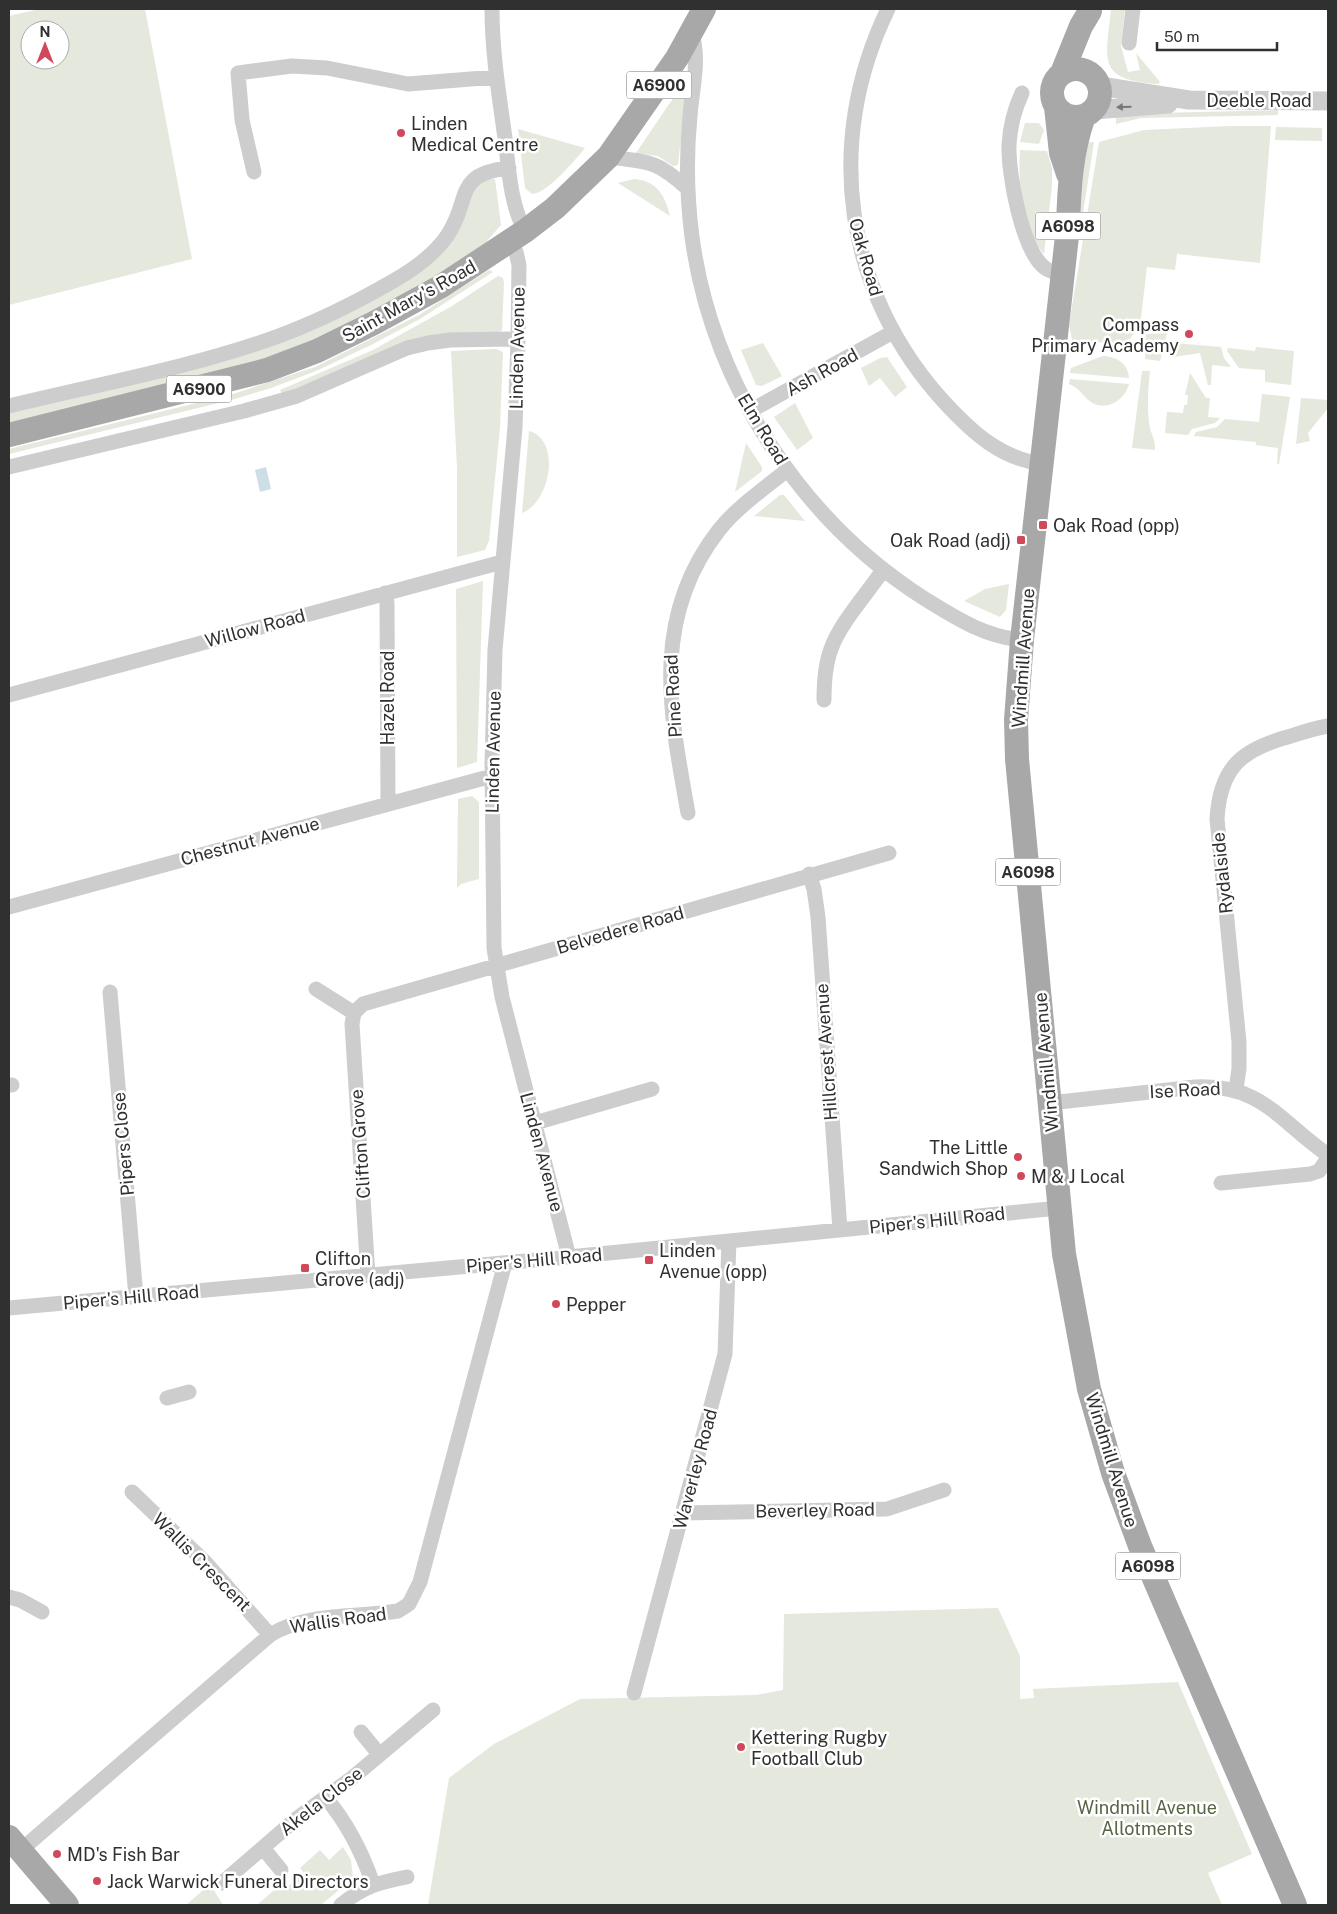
<svg xmlns="http://www.w3.org/2000/svg" width="1337" height="1914" viewBox="0 0 1337 1914" font-family="'Public Sans',sans-serif">
<rect width="100%" height="100%" fill="#fff"/>
<!-- green -->
<path fill="#e4e8dd" fill-rule="evenodd" d="M40 9H145L192 259 9 305V16ZM30 30H60V60H30Z
M1111 9H1125L1121 46 1128 72 1140 70 1136 53 1160 82 1158 84C1096 80 1106 60 1111 9Z
M686 79H687L678 165 673 166 658 156 636 153Z
M1278 110V115L1141 118 1116 124V114Z
M1025 123H1039L1044 130 1039 144 1020 142Z
M1230 126H1271L1260 263 1177 254 1175 270 1147 267 1140 326 1123 347C1111 342 1099 340 1086 346 1081 348 1078 352 1072 353L1073 344 1069 325 1099 142 1144 130Z
M1276 127 1322 128V141L1275 140Z
M518 129 585 148C575 160 547 194 532 194L525 188Z
M1094 142 1079 239H1074L1081 143Z
M1020 150 1047 151 1052 168V186L1044 254C1021 228 1018 183 1020 150Z
M486 179H495L501 225 481 248 420 287 303 347 244 367 9 426V413L245 355 425 269 474 188Z
M634 179C657 181 665 195 670 216L618 183Z
M489 270 493 272 420 319 371 345 316 371 271 388 235 399 9 454V449L233 394 315 367 419 315Z
M498 276 503 278 504 283 502 331 361 362 282 394 280 390 373 350 452 306Z
M1167 333 1160 361 1145 359 1146 334Z
M763 343 782 376 762 386 756 385 741 350Z
M1174 343 1221 347 1224 358 1231 367 1212 365 1211 385H1208L1200 353 1173 357Z
M1256 347 1294 351 1291 385 1265 382V370L1239 368 1227 351 1228 348 1255 351Z
M496 349 503 352 500 427 489 541 485 550 457 557V468L451 351Z
M1103 356C1117 357 1128 363 1129 378L1070 373 1071 368Z
M887 357 907 387 895 397 880 378 869 386 861 368 880 358Z
M1142 371H1150C1148 389 1147 406 1149 423 1150 433 1156 440 1155 450L1132 448Z
M1190 373 1206 398H1210L1208 417 1220 418 1215 423 1192 429 1188 435 1165 433 1167 412 1183 413 1184 405H1187L1188 395H1185Z
M1070 379 1129 384C1125 400 1106 412 1091 402 1082 396 1080 388 1069 384Z
M1262 394 1290 397 1279 464H1277L1278 448 1256 445V442L1194 436 1196 432 1217 427 1225 419 1259 422Z
M1301 398 1328 400V408L1308 433 1310 441 1296 444Z
M795 403 813 438 797 450 774 417Z
M529 431C562 440 550 503 522 513Z
M746 443 762 467V471L735 492Z
M780 495H784L805 521 754 516Z
M483 581 477 762 457 768 456 589Z
M1009 584 1006 610 1000 617 964 601 985 589Z
M472 796 479 802V879L461 884 457 888 458 799Z
M998 1608 1020 1656V1699L1034 1698 1033 1689 1178 1682 1252 1854 1208 1873 1222 1905H428L449 1778 494 1744 580 1699 756 1695 783 1690 784 1614Z
M343 1847 351 1860 353 1878 321 1905 258 1904 280 1885 285 1889 304 1873 300 1868 320 1850 329 1860Z
M210 1884 223 1905H186Z"/>
<!-- water -->
<path fill="#ccdee6" d="M266 467 271 489 260 492 255 470Z"/>
<g fill="none" stroke-linecap="round" stroke-linejoin="round">
<!-- minor -->
<path stroke="#cdcdcd" stroke-width="15" d="M492 9C492 52 499 95 505 138 509 170 510 203 525 231
M888 9C823 143 844 293 945 403 973 433 1000 458 1042 464
M692 34C700 61 692 88 690 116 686 156 687 198 692 237 712 384 801 520 925 599 956 618 985 637 1022 640
M1129 43 1133 9
M1022 93C1014 110 1010 126 1009 145 1008 173 1022 251 1045 268 1050 272 1057 273 1063 274
M608 157C649 162 656 160 687 188
M254 172 242 120 238 73 292 66 327 68 408 84 496 77
M510 241 516 252 519 265 518 339 515 427 495 650 492 764 494 948 502 997 569 1257
M9 406C95 385 193 367 276 337 317 322 357 302 395 280 414 269 434 255 447 236 472 200 452 174 509 168
M750 411 893 332
M9 467 244 411 297 396 407 348 428 343 450 340 518 339
M385 593 387 603 388 803
M9 695 502 562
M824 700C824 683 825 665 831 649 840 623 867 594 883 570
M688 813C670 713 650 618 719 530 737 507 764 489 787 470
M809 874 814 889 818 917 840 1230
M9 907 492 776
M316 989 354 1013
M110 992 136 1297
M354 1013 363 1004 889 853
M354 1013 352 1024 368 1276
M9 1085H12
M1236 1089 1239 1069V1042L1217 819C1220 767 1242 749 1291 736 1303 732 1316 728 1328 726
M1050 1103 1195 1087C1262 1084 1278 1120 1328 1155
M535 1123 652 1089
M1221 1183 1310 1174 1319 1171 1328 1158
M9 1308 569 1257 1059 1208
M167 1398 189 1392
M132 1492 205 1562 270 1635
M683 1513 887 1509 944 1490
M9 1597 20 1600 42 1612
M634 1693 725 1354 729 1241
M361 1732 379 1754
M326 1798C348 1824 362 1852 373 1884
M263 1848 281 1870
M21 1850 270 1635C307 1612 357 1618 398 1611L409 1604 420 1582 505 1263
M222 1883 296 1819 352 1778 433 1710
M341 1905C362 1887 380 1882 407 1877"/>
<!-- tertiary -->
<path stroke="#cdcdcd" stroke-width="19" d="M1100 86 1189 100 1328 101
M1094 110 1168 104"/>
<!-- primary -->
<path stroke="#a8a8a8" stroke-width="24" d="M1052 93a24 24 0 1 1 48 0a24 24 0 1 1-48 0Z
M1062 73 1081 26 1090 11
M1056 107 1061 153 1068 174
M1084 116C1071 152 1069 189 1068 227L1022 640 1016 720 1017 759 1064 1254 1089 1389 1113 1473 1140 1546 1295 1905
M9 435 267 370 317 351 374 323 440 287 525 231 555 208 608 157 677 58 704 9
M9 1837 67 1905"/>
</g>
<!-- one-way arrows -->
<defs><path id="oneway-solid" d="M-6-.8H1V-3.2L6.5 0L1 3.2V.8H-6Z" transform="scale(1.25)"/></defs>
<use fill="#777" href="#oneway-solid" transform="translate(1124 107) rotate(178)"/>
<!-- markers -->
<g fill="#d0495b" stroke="#fff" stroke-width="2">
<circle cx="401" cy="133" r="5"/>
<circle cx="1189" cy="334" r="5"/>
<rect x="1038" y="520" width="10" height="10" rx="2.5"/>
<rect x="1016" y="535" width="10" height="10" rx="2.5"/>
<circle cx="1018" cy="1157" r="5"/>
<circle cx="1021" cy="1176" r="5"/>
<rect x="644" y="1255" width="10" height="10" rx="2.5"/>
<rect x="300" y="1263" width="10" height="10" rx="2.5"/>
<circle cx="556" cy="1304" r="5"/>
<circle cx="741" cy="1747" r="5"/>
<circle cx="57" cy="1854" r="5"/>
<circle cx="97" cy="1881" r="5"/>
</g>
<g text-anchor="middle" dominant-baseline="central" stroke-width="5" stroke-linejoin="round" paint-order="stroke">
<!-- shield labels -->
<g fill="#fff" stroke="#6e6e6e" stroke-width="1">
<rect x="626.5" y="71.5" width="65" height="27" rx="4"/>
<rect x="1035.5" y="212.5" width="65" height="27" rx="4"/>
<rect x="166.5" y="375.5" width="65" height="27" rx="4"/>
<rect x="995.5" y="858.5" width="65" height="27" rx="4"/>
<rect x="1115.5" y="1552.5" width="65" height="27" rx="4"/>
</g>
<g font-size="16" font-weight="bold" fill="#303030">
<text x="659" y="85">A6900</text>
<text x="1068" y="226">A6098</text>
<text x="199" y="389">A6900</text>
<text x="1028" y="872">A6098</text>
<text x="1148" y="1566">A6098</text>
</g>
<!-- street labels -->
<g font-size="18" fill="#303030" stroke="#fff">
<text x="1259" y="100">Deeble Road</text>
<text transform="translate(866 257) rotate(74)">Oak Road</text>
<text transform="translate(409 301) rotate(-29)">Saint Mary's Road</text>
<text transform="translate(517 348) rotate(-89)">Linden Avenue</text>
<text transform="translate(822 372) rotate(-29)">Ash Road</text>
<text transform="translate(763 429) rotate(59)">Elm Road</text>
<text transform="translate(255 628) rotate(-15)">Willow Road</text>
<text transform="translate(1023 658) rotate(-86)">Windmill Avenue</text>
<text transform="translate(673 696) rotate(-93)">Pine Road</text>
<text transform="translate(387 698) rotate(-90)">Hazel Road</text>
<text transform="translate(493 752) rotate(-89)">Linden Avenue</text>
<text transform="translate(250 841) rotate(-15)">Chestnut Avenue</text>
<text transform="translate(1222 873) rotate(-96)">Rydalside</text>
<text transform="translate(620 930) rotate(-16)">Belvedere Road</text>
<text transform="translate(826 1052) rotate(-94)">Hillcrest Avenue</text>
<text transform="translate(1046 1062) rotate(-95)">Windmill Avenue</text>
<text transform="translate(1185 1090) rotate(-3)">Ise Road</text>
<text transform="translate(123 1144) rotate(-95)">Pipers Close</text>
<text transform="translate(360 1144) rotate(-94)">Clifton Grove</text>
<text transform="translate(542 1152) rotate(75)">Linden Avenue</text>
<text transform="translate(937 1220) rotate(-6)">Piper's Hill Road</text>
<text transform="translate(534 1260) rotate(-5)">Piper's Hill Road</text>
<text transform="translate(131 1297) rotate(-5)">Piper's Hill Road</text>
<text transform="translate(1112 1460) rotate(73)">Windmill Avenue</text>
<text transform="translate(695 1469) rotate(-75)">Waverley Road</text>
<text transform="translate(815 1510) rotate(-1)">Beverley Road</text>
<text transform="translate(202 1562) rotate(45)">Wallis Crescent</text>
<text transform="translate(338 1620) rotate(-8)">Wallis Road</text>
<text transform="translate(321 1801) rotate(-38)">Akela Close</text>
</g>
<!-- poi labels -->
<g font-size="18" fill="#303030" stroke="#fff" text-anchor="start">
<text x="411" y="123">Linden<tspan x="411" dy="21">Medical Centre</tspan></text>
<text x="1179" y="324" text-anchor="end">Compass<tspan x="1179" dy="21">Primary Academy</tspan></text>
<text x="1053" y="525">Oak Road (opp)</text>
<text x="1011" y="540" text-anchor="end">Oak Road (adj)</text>
<text x="1008" y="1147" text-anchor="end">The Little<tspan x="1008" dy="21">Sandwich Shop</tspan></text>
<text x="1031" y="1176">M &amp; J Local</text>
<text x="659" y="1250">Linden<tspan x="659" dy="21">Avenue (opp)</tspan></text>
<text x="315" y="1258">Clifton<tspan x="315" dy="21">Grove (adj)</tspan></text>
<text x="566" y="1304">Pepper</text>
<text x="751" y="1737">Kettering Rugby<tspan x="751" dy="21">Football Club</tspan></text>
<text x="67" y="1854">MD's Fish Bar</text>
<text x="107" y="1881">Jack Warwick Funeral Directors</text>
</g>
<!-- park labels -->
<g font-size="18" fill="#556643" stroke="#fff">
<text x="1147" y="1807">Windmill Avenue<tspan x="1147" dy="21">Allotments</tspan></text>
</g>
</g>
<!-- border -->
<rect width="1337" height="1914" fill="none" stroke="#303030" stroke-width="20"/>
<!-- north arrow -->
<g transform="translate(45 45)"><circle r="24" fill="#ffffff" stroke="#acacac"/>
<path d="M0-4L9 19L0 12L-9 19Z" fill="#d0495b"/>
<text y="-8" font-size="14" font-weight="bold" text-anchor="middle" fill="#303030">N</text>
</g>
<!-- scale -->
<path d="M1157 42v8h120v-8" fill="none" stroke="#303030" stroke-width="2.5"/>
<text x="1164" y="42" font-size="15" fill="#303030" stroke="#ffffff" stroke-width="4" paint-order="stroke">50 m</text>
</svg>
